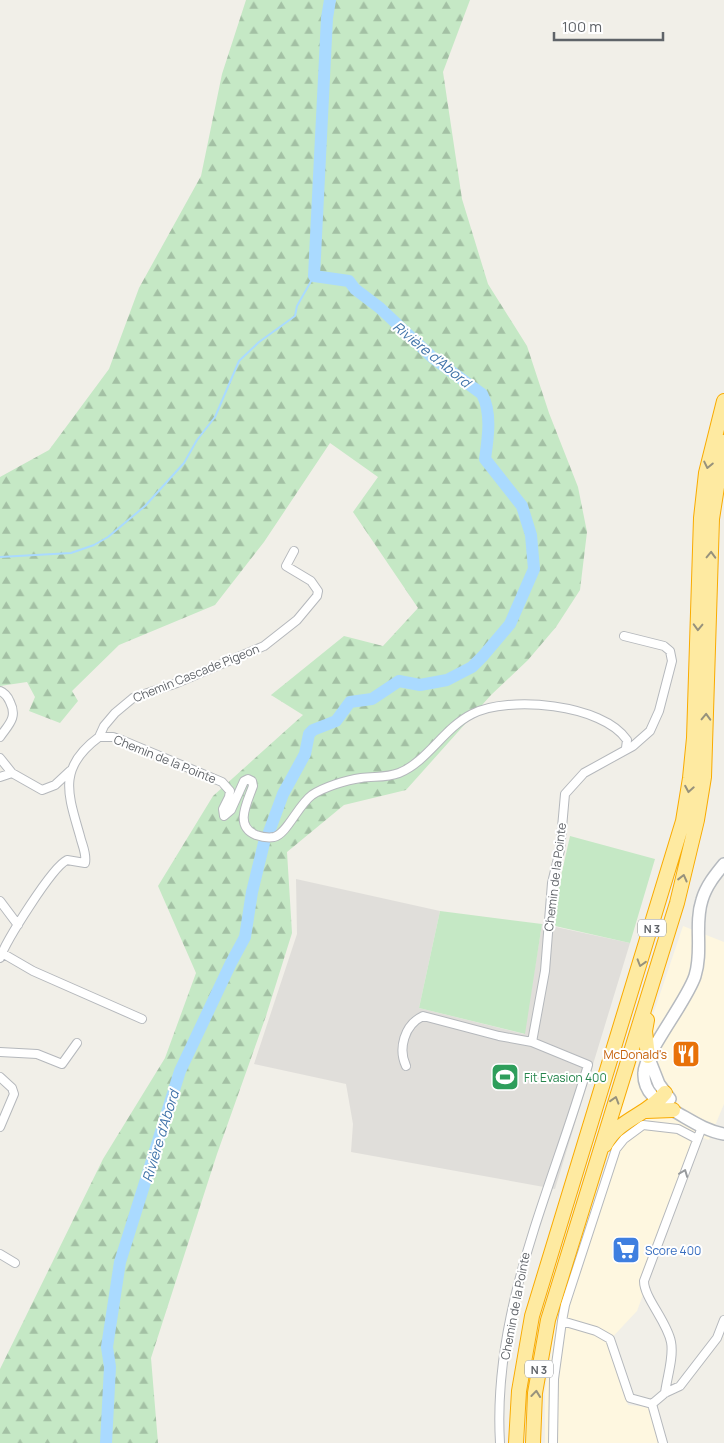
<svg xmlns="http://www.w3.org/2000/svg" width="724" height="1443" viewBox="0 0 724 1443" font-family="Manrope,sans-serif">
<defs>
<pattern id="forest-firs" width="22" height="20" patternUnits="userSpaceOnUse" patternTransform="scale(1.25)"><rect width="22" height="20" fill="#c5e8c5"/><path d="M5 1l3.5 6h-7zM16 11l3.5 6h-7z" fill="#a3c0a4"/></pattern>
</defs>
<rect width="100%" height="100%" fill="#f1efe8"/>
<!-- commercial -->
<path fill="#fef7e0" d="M683 926 724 942V1104L709 1140 701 1137 637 1311 607 1343 628 1405 658 1408 666 1443H545V1392L558 1307 610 1150 618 1118Z"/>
<!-- industrial -->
<path fill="#e0deda" d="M296 879 440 911 419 1008 524 1034 542 924 630 943 555 1189 351 1152 353 1124 346 1084 254 1064 297 934Z"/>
<!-- grass -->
<path fill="#c5e8c5" d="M570 836 655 859 630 943 555 926 559 885Z
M440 911 542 924 525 1034 419 1008Z"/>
<!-- forest -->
<path fill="url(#forest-firs)" d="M246 0H470L443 72 462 199 488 284 527 346 549 413 578 487 587 532 580 590 556 627 528 660 491 695 406 790 344 805 287 852 292 933 266 1016 217 1154 151 1358 158 1443H0V1369L103 1159 165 1058 196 973 158 886 213 796 303 715 271 695 344 636 383 646 418 608 353 512 378 477 330 443 264 542 215 605 119 645 72 691 78 701 60 723 29 711 35 697 27 682 0 686V477L49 450 109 369 139 288 201 176 222 74Z"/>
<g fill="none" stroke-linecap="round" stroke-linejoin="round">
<!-- stream -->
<path stroke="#aadaff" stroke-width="2" d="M0 557 71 553 94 545 108 537 145 506 184 463 197 440 215 417 239 361 259 342 295 316 297 306 314 276"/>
<!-- river -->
<path stroke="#aadaff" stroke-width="12" d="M269 832 283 794 305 754 309 734 313 730 336 721 350 702 372 699 399 681 420 685 447 680 472 667 483 656 510 624 534 569 531 535 522 506 485 459C488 438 492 413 482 394L433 358 380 308 355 289 349 281 314 276 327 18 330 0
M106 1443 110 1367 107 1347 120 1262 180 1071 231 963 245 937 252 892 264 843"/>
<defs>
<path id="minor" d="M0 691C5 693 8 697 10 702 18 718 8 725 0 737
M99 737 104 726 115 713 133 698 177 683 264 646 297 620 317 596 318 591 311 581 286 566 294 551
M0 758 12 773
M0 777 12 773 42 790 55 785 70 771
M0 901 18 925
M2 953 33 971 142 1019
M0 958C6 941 52 867 67 860L85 863C87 854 82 845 80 836 68 794 57 768 99 737H113L124 741 222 782 230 791 229 797 223 809 224 816 231 810 244 781 248 779 252 781 253 786C247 803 234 826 256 835 262 837 268 838 274 837 287 834 298 805 312 795 324 787 346 780 361 778 374 776 386 778 399 773 427 762 444 728 472 714 508 695 603 704 627 740L626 748
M0 1052 37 1054 62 1064 77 1043
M406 1066C398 1049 404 1025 423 1016L499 1036 532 1042
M0 1077 12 1088 14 1094 0 1127
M0 1254 15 1263
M665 1393C667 1377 674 1357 671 1342 667 1321 644 1298 644 1281L702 1127
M652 1404 630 1398 610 1339 596 1331 562 1321 565 1305 616 1149 624 1139 643 1125 678 1129 697 1139
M652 1404 665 1393 680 1386 717 1338 724 1320
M652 1404 663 1443
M500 1443C492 1310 552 1189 588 1065L532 1042 545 971 552 883 560 850 565 794 584 773 633 746 650 731 659 711 672 661 670 651 664 646 624 636
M553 1443 554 1379 562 1321"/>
<path id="secondary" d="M724 864C715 875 706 886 702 900 694 924 703 951 695 976 687 1001 644 1054 644 1073 643 1092 658 1102 672 1110 689 1119 705 1131 724 1134
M648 1056 659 1084 670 1099"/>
<path id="trunk" d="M647 1020 645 1031 648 1056
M646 1111 673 1110
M605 1145C618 1119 648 1115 665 1093
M516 1443 519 1391 532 1316 683 821 690 778 694 738 701 518 706 473 724 401
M533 1443 535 1393 548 1320 677 903 697 820 704 777 712 519 724 442"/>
</defs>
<!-- minor casing -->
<use href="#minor" stroke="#b5b8bc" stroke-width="10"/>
<!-- secondary casing -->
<use href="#secondary" stroke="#b6babf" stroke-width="14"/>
<!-- trunk casing -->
<use href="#trunk" stroke="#f9ab00" stroke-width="16"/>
<!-- minor -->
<use href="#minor" stroke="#fff" stroke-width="8"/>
<!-- secondary -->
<use href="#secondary" stroke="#fff" stroke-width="11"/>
<!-- trunk -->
<use href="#trunk" stroke="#feeaa1" stroke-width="14"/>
</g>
<!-- one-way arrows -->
<defs><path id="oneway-chevron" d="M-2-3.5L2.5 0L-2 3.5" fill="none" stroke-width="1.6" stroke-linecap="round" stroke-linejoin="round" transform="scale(1.25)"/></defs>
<g stroke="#97927c">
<use href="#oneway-chevron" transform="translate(708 465) rotate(102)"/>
<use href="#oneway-chevron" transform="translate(711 555) rotate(-88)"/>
<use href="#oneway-chevron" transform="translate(698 627) rotate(92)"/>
<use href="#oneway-chevron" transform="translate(706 717) rotate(-88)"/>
<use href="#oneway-chevron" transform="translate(689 789) rotate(100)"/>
<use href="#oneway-chevron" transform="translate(683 878) rotate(-76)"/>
<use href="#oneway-chevron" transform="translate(641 963) rotate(107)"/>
<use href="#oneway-chevron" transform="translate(615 1100) rotate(-73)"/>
<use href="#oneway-chevron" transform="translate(536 1394) rotate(-84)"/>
</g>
<use stroke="#979a9d" href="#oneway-chevron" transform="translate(684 1173) rotate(-69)"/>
<!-- icons -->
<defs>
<symbol id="restaurant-square" viewBox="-11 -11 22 22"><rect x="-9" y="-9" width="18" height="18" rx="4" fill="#e8710a" stroke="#fff"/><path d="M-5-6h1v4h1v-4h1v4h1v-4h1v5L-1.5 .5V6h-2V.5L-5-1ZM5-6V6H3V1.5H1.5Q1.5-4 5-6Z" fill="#fff"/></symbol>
<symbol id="stadium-square" viewBox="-11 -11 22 22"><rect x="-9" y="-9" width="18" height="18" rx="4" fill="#2e9e5b" stroke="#fff"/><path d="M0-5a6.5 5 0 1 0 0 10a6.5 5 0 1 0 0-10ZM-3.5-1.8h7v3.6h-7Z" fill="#fff"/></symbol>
<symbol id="supermarket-square" viewBox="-11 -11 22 22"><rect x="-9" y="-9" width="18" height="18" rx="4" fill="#3f7fe0" stroke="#fff"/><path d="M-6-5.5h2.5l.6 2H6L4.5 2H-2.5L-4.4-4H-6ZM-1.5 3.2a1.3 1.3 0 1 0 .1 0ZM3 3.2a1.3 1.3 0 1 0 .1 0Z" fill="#fff"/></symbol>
</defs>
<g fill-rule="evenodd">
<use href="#restaurant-square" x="670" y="1038" width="32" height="32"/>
<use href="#stadium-square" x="489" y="1061" width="32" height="32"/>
<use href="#supermarket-square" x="610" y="1234" width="32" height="32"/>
</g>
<g text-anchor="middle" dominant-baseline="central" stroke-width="4" stroke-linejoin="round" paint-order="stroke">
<!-- shield labels -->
<g fill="#fff" stroke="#8f9295" stroke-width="1">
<rect x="638" y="919.5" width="28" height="17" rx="4"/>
<rect x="525" y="1360.5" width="28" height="17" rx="4"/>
</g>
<g font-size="11" font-weight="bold" fill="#5f6368">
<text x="652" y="928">N 3</text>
<text x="539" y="1369">N 3</text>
</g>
<!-- street labels -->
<g font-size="12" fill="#5f6368" stroke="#fff">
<text transform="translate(196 673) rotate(-22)">Chemin Cascade Pigeon</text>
<text transform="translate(165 759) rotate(22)">Chemin de la Pointe</text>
<text transform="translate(555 877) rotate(-83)">Chemin de la Pointe</text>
<text transform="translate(515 1306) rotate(-79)">Chemin de la Pointe</text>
</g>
<!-- food labels -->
<g font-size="12" fill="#c56008" stroke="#fff" text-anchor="end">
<text x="667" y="1054">McDonald's</text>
</g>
<!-- leisure labels -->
<g font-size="12" fill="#27864d" stroke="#fff" text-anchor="start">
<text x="524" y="1077">Fit Evasion 400</text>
</g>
<!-- shop labels -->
<g font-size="12" fill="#366cbe" stroke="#fff" text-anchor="start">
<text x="645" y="1250">Score 400</text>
</g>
<!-- water labels -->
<g font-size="14" font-style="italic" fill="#4174aa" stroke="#fff">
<text transform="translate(432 354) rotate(39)">Rivière d'Abord</text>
<text transform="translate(160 1136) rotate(-73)">Rivière d'Abord</text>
</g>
</g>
<!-- scale -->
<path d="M554 32v8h109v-8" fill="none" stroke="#5f6368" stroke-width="2.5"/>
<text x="562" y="32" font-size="15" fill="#5f6368" stroke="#ffffff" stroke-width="4" paint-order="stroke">100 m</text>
</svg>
